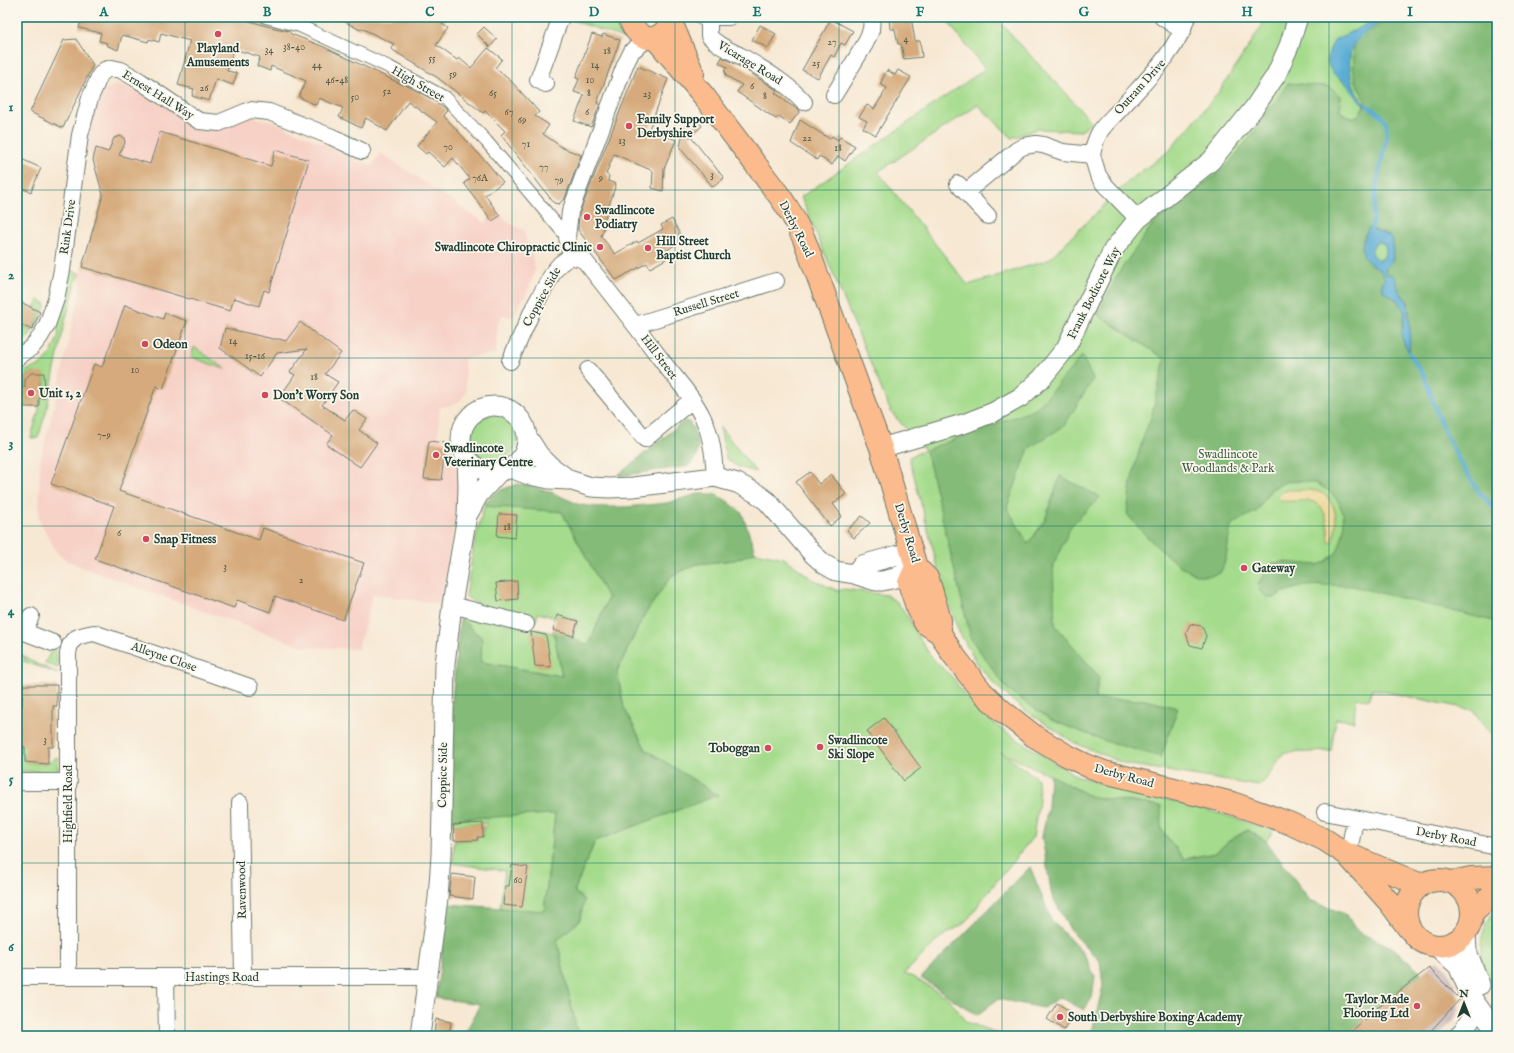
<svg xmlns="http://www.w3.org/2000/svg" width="1514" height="1053" viewBox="0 0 1514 1053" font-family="'IM FELL English',serif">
<rect width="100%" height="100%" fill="#fbf7ec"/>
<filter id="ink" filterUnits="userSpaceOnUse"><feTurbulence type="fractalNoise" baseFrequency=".025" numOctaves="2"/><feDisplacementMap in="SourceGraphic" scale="8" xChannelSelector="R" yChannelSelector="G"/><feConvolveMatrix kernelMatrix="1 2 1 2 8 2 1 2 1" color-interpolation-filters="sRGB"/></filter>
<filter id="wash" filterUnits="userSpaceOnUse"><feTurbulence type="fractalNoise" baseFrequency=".012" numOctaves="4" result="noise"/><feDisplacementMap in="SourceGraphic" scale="16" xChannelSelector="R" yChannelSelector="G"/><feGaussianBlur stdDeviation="0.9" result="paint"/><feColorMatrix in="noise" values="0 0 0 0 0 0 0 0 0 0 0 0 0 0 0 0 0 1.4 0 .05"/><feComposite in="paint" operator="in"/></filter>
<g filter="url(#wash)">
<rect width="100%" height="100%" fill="#f7e8d3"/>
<!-- built -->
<path fill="#f7d1c6" d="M115 85 123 86 129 88 200 125 249 116 272 121 372 166 381 153 485 223 496 209 509 223 524 230 525 236 531 250 535 270 528 290 513 317 503 315 497 325 496 354 464 358 466 393 461 400 453 405 440 407 438 436 449 444 461 483 441 604 373 594 358 649 304 647 89 570 66 560 57 553 39 520 40 461 53 411 80 291 79 273 82 267 103 195 93 160 85 144 99 96 109 88Z"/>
<!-- industrial -->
<path fill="#d2bfbf" d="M1437 960 1448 970 1455 986 1459 1009 1453 1021 1438 1036H1348Z"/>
<!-- green -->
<path fill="#a5db8c" stroke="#628c60" d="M567 17H611L623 38 567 18Z
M640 17H657C655 24 650 26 644 24Z
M944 17H995L1092 122 1081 131 1037 129 1012 138 978 105 878 172 968 285 1048 260 1131 179 1169 151 1218 93 1262 26 1264 17H1497V751L1495 740 1473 710 1372 689 1369 700 1356 698 1354 721 1336 719 1331 751 1283 753 1268 777 1259 786 1125 764 1073 742 1019 706 994 684 976 662 959 632 944 592 909 457 925 450 891 412 801 197 985 69Z
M69 270 79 273 65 321 46 412 38 438H31L39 409V398L45 397 44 374 31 373 25 379V386L17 387V375V386H21V374L26 378 28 376 24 372C29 369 31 369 36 367 48 364 56 344 59 333L56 327Z
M38 300 46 304C39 322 33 335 17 346V342L25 327 32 330 40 312 34 308Z
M194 347 227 370 191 357Z
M471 438a23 23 0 1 1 46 0a23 23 0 1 1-46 0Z
M720 427 756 472C746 469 733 467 726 458Z
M484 506 562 511 608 598 589 645 554 634 562 676 481 662 460 618 465 614 553 633V630L573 636 578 621 558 615 556 618 538 613 536 621 479 605 466 597 474 544Z
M755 552 784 558 814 580 838 591 844 589 886 595 897 602 904 611 926 649 935 661 954 679 962 692 973 704 992 722 1007 733 1078 777 1225 815 1273 831 1266 841 1247 830 1229 841 1215 853 1184 859 1161 829 1160 806 1092 797 1050 775 1000 752 1038 779 1039 801 1033 837 987 893 966 922 940 938 904 974 913 977 949 999 967 1022 1004 1036H578L557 940 580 920 574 892 595 841 717 795 646 750 624 708 617 671 643 617 671 576 697 564 734 560Z
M52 649 56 651 58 668 45 663Z
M20 654 37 664 58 673V674L23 661 25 658 21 655 18 661 21 662 20 684 23 685V696L29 706H17V660Z
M17 723H19V730H31V747H46V750H32V755H25V762L45 764 58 757V773L17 771V746L28 747 29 742H18L17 743Z
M555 813 544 912 500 908 505 871 453 863 454 841 477 840V837L483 836V827H486V823L453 825 452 819Z
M1497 908V963L1495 964 1497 966V981L1495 984 1497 986V994C1493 986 1487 977 1484 969 1477 948 1482 924 1497 908Z"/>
<!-- forest -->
<path fill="#84bb78" stroke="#527c56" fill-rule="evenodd" d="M1315 17H1339L1321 22Z
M1389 17H1497V622L1352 586 1332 585 1304 586 1283 592 1274 598 1267 597 1259 590 1258 584 1262 577 1272 563 1282 562 1318 565 1325 562 1337 552 1341 541 1344 528 1343 513 1338 501 1329 491 1316 483 1301 481 1286 482 1271 489 1257 511 1232 524C1226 541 1230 556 1220 573 1213 575 1206 577 1199 575 1175 569 1143 533 1127 514L1131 483 1136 462 1144 435 1151 418 1165 359 1098 315 1118 274 1152 225 1226 167 1251 136 1288 83C1296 83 1304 85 1311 85 1326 86 1331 85 1341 96L1340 111 1350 118 1359 115 1366 101C1356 86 1352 75 1354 57 1354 55 1353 50 1354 48 1359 38 1381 26 1389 17ZM1373 229 1378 232 1393 259 1385 269 1386 275 1394 277 1399 291 1408 302 1409 352C1398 334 1402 331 1405 312L1396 299 1383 291C1383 287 1385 282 1385 279 1382 258 1355 270 1365 234Z
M1082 356 1093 379 1064 426 1029 448 1007 507 1028 544 1045 520 1060 476 1100 497 1071 526 1053 566 1055 625 1099 677 1095 699 1145 700 1178 708 1161 757 1105 741 1051 720 1008 690 971 639 926 450 1036 409Z
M684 421 689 422 694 430 698 446 697 456 688 466 617 476Z
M518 484 531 486 553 493 580 505 598 507H626L667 503 698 494H714L726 500 742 513 755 552 734 560 697 564 671 576 643 617 617 671 624 708 646 750 718 795 595 841 574 891 584 900 580 920 557 940 578 1036H464L480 1004 436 998 448 904 544 911 555 814 452 819 451 710 460 618 482 638 481 662 562 676 554 633 589 645 608 598 562 512 484 506C489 492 504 489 518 484Z
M1050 775 1092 797 1161 806V829L1184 859 1215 853 1229 841 1248 830 1266 841 1310 900 1347 915 1358 932 1392 947 1422 974 1371 1013 1345 1036H1091L1103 986 1100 961 1071 931 1052 896 1042 837 1048 807Z
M1030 867 1052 921 1083 953 1095 976 1092 998 1084 1010 1060 997 1043 1008 998 999 977 1015 921 978Z"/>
<!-- sand -->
<path fill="#eeda9e" stroke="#868c69" d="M1288 490C1298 490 1309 489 1319 492 1339 499 1338 527 1332 542H1329C1328 528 1328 504 1310 501 1301 500 1291 502 1281 501L1278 497 1280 492Z"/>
<!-- water -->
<path fill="#5badd6" stroke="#3d7585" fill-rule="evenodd" d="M1382 17H1386C1376 27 1363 33 1355 43 1346 54 1350 77 1355 89 1357 96 1363 101 1368 106L1366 107C1359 101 1354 93 1348 86 1337 74 1324 72 1329 53 1330 47 1332 44 1336 39Z
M1369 228 1389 236 1393 240V259L1385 269 1386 275 1390 274 1394 277 1399 291 1408 302 1410 330 1409 353C1398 332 1402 334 1405 312L1396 299 1383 291 1382 283 1385 279C1379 265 1376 269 1367 261 1358 252 1363 237 1369 228ZM1380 242 1384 244 1386 249 1383 259 1378 260 1373 256 1371 252 1375 243Z"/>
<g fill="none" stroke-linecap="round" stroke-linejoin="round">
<!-- stream -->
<path stroke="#5badd6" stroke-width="4" d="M1368 106 1381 115 1386 123 1387 135 1377 182 1372 228
M1409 353 1424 376 1443 429 1457 457 1478 491 1497 511"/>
</g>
<g id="blocks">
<!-- building -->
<path fill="#d6aa7b" d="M82 17H237L270 27 289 31 291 34 324 47 403 85 404 84 430 98 444 108 447 111 443 115 489 165 503 182 485 195 500 216 492 221 464 183 470 179 453 158 445 167 428 152 426 154 417 146 437 122 408 101 387 131 366 118 361 128 339 117 343 108 319 98 316 105 299 97 306 81 271 66 270 71 257 66 260 57 234 49 227 71 237 73 233 85 216 79 209 101 192 96 194 89 178 85 190 41 161 33 159 42 149 39 148 42 122 35 118 50 106 45 107 43 99 41 101 33 79 28Z
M337 17H447L442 24 448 28 436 45 457 60 459 58 471 68 488 48 502 59 495 68 511 81 539 112 535 116 549 125 543 134 563 148 581 155 565 198 559 204 554 203 501 135 505 131 485 111 483 113 438 78 391 49 394 44 361 28 360 30Z
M889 17H911L915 41H920L922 57 904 59 901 44H898L895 29H890Z
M831 19 853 31 845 45 841 43 834 57 831 55 818 78 802 70Z
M760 25 776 34 768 48 752 40Z
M484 27 497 39 490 47 477 34Z
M592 34 602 37 603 34 620 40 597 103 600 104 591 127 574 121 584 95 574 92 579 79 576 78V77Z
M76 39 93 65 63 128 30 112 64 40Z
M722 57 744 69 777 90 775 93 785 100V101L800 111 790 124 779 116 776 119 737 92 742 85 725 75 726 72 724 71 727 67 719 63Z
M638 66 668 79 649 129 676 140 664 169 663 191 652 188 653 171 614 154 606 174 609 176 608 181 616 184 602 227 604 228 601 236 615 254 637 241 638 243 663 229 661 225 672 219 679 232V242L663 253 666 259 650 268 647 263 616 280 578 230V228L579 214Z
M887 70 895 75 898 70 911 77 876 135 863 128 867 121 859 117 867 105 874 109 881 98 887 88 880 84Z
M695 117 702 126 690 136 724 178 713 187 680 148 684 126Z
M800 120 830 139 832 136 838 140 840 137 855 146 845 161 838 156 832 165 819 156 817 160 791 143Z
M160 132 271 166 275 150 309 160 269 292 264 290 259 306 234 298 230 311 82 267 103 195 93 160 96 148 108 152 114 138 120 136 124 138 125 143 119 155 150 164Z
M17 157 41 168 31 192 17 186Z
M17 300 40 312 32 330 17 323Z
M125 305 163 319 165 313 187 321 163 389 156 386 119 491 259 540 263 528 364 563 343 620 275 596 270 612 237 600 234 608 95 559 114 506 51 484 94 364 102 367Z
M300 322 341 353 325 374 338 382 322 405 345 420 353 410 367 419 359 430 377 443 360 467 326 444 333 435 279 398 295 375 290 372 307 349 277 353 260 377 220 348 225 328 273 339H279L286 341Z
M31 373H44L45 398H39V407H17V387H25V379Z
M429 441 446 443 441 480 424 479Z
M810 472 819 484 831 474 846 494 833 504 842 516 830 526 796 482Z
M499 514 517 515 515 538 497 536Z
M862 516 870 523 854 538 847 530Z
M517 581 518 599 498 601 496 583Z
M557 615 578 621 573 636 553 630Z
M1190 624 1202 626 1206 636 1202 648 1190 645 1186 633Z
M531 632 546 635 551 667 535 666Z
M23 685H57V706H53V747H48V764L25 762V747L17 746V706H22Z
M884 718 921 768 904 781 867 731Z
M483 823V837H477L478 840 454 841 453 825Z
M512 865 528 867 522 907 503 905 505 886H509Z
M452 874 475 877 473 899 449 896Z
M1429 968 1460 999 1426 1036H1347L1371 1013Z
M1057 1003 1074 1014 1064 1030 1047 1019Z
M436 1019 451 1022 449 1036 434 1034Z"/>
</g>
</g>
<g filter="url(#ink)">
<use href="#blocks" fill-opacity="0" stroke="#6b796c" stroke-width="1"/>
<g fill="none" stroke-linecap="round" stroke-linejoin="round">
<defs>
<path id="pedestrian" d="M266 17 300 26 389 67 444 97 486 141 567 237"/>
<path id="minor" d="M702 17H729
M1162 17 1183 31
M709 18V36C718 46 729 50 741 56 763 69 787 83 804 102
M546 84 538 80 561 17
M834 95 865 44 871 30 872 17
M1092 155C1097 128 1105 126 1122 107 1147 79 1176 53 1187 17
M958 184 988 216
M966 192 1017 150 1024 146 1036 144 1043 145 1063 152 1092 155 1098 175 1104 184 1138 219
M571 256 584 260C612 295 639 330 666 366 679 382 694 399 703 418 712 436 714 457 715 477
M636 325 776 281
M17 358 32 347 40 337 47 325 56 299 62 270 80 135 90 98 100 75 105 70 112 68 121 70 140 81 199 121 219 123 250 110 269 112 332 137 362 151
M510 361 534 307 554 271 560 264 571 256 567 237 570 212 625 65 632 51 649 38
M588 370 645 439 692 400
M452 605 526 624
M17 629 53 643
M24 632 31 616
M17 782H69
M240 803 243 977
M1325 812 1497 847
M1345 853 1351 841 1355 819
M68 976V654C70 636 79 636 94 633L250 687
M17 977H427
M166 978 167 1036"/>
<path id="tertiary" d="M461 439a33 33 0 1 1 66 0a33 33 0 1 1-66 0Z
M528 438 539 455 550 466 569 480
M881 448 966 423 994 412 1021 397 1042 378 1066 348 1113 250 1138 219 1211 161 1254 108 1276 75 1289 46 1298 17
M510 468 529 475 549 479 569 480 591 487 609 488 633 487 715 477 737 483 756 493 767 501 813 554 824 564 836 571 854 574 876 581H882L895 578 916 567 898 555 862 565 854 574
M468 514 479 494 499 472
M1466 935 1467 951 1480 985
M1437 947 1458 966 1472 998 1497 1033
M420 1036 438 898 441 856 445 664 452 605 467 515 468 487 467 458
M1458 1036 1463 1031 1473 1016 1472 998"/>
<path id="primary" d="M629 17C635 35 650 47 666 30
M672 24 693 74
M655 38 703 95 781 198 792 215 804 239 881 448 916 567 928 579 940 620V633L952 653 982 692 1001 710 1034 736 1066 755 1086 765 1104 772 1232 803 1289 823 1325 840 1345 853 1421 885
M916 567 909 583 916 604 925 623 940 633
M1349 857 1390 903 1409 929
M1406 913a33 33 0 1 1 66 0a33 33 0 1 1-66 0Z
M1452 882 1471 878 1497 877
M1473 911 1492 896 1497 894"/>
</defs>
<!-- pedestrian casing -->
<use href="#pedestrian" stroke="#6b796c" stroke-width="14"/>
<!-- minor casing -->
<use href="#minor" stroke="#6b796c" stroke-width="18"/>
<!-- tertiary casing -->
<use href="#tertiary" stroke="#6b796c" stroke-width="21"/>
<!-- primary casing -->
<use href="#primary" stroke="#6b796c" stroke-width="24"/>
<!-- pedestrian -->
<use href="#pedestrian" stroke="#fff" stroke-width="12"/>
<!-- minor -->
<use href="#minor" stroke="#fff" stroke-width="16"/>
<!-- tertiary -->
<use href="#tertiary" stroke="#fff" stroke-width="19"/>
<!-- primary -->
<use href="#primary" stroke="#fbbb8d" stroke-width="22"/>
</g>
</g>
<!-- grid -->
<path fill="none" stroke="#0f766e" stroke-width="1" stroke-opacity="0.55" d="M185 17V1036M349 17V1036M512 17V1036M675 17V1036M839 17V1036M1002 17V1036M1165 17V1036M1329 17V1036M17 190H1497M17 358H1497M17 526H1497M17 695H1497M17 863H1497"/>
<!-- markers -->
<g fill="#d1495b" stroke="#fbf7ec" stroke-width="1.5">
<circle cx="218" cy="34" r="4"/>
<circle cx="629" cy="126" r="4"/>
<circle cx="587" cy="217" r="4"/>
<circle cx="600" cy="247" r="4"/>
<circle cx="648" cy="248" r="4"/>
<circle cx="145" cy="344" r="4"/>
<circle cx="31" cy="393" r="4"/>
<circle cx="265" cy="395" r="4"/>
<circle cx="436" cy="455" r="4"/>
<circle cx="146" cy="539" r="4"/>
<circle cx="1244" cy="568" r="4"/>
<circle cx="820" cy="747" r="4"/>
<circle cx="768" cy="748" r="4"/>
<circle cx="1417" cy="1006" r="4"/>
<circle cx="1060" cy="1017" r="4"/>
</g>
<g text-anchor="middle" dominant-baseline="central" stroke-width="3.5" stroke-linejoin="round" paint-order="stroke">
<!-- number labels -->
<g font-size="10" fill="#4d5846">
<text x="906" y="39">4</text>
<text x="832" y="42">27</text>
<text x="294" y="47">38-40</text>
<text x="269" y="50">34</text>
<text x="607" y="51">18</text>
<text x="432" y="58">55</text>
<text x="816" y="63">25</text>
<text x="317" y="65">44</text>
<text x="595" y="65">14</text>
<text x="453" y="74">59</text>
<text x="337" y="80">46-48</text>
<text x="590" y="80">10</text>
<text x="752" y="86">6</text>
<text x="204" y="88">26</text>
<text x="387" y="91">52</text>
<text x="493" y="93">65</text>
<text x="589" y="93">8</text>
<text x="647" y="94">23</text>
<text x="765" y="96">8</text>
<text x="355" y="97">50</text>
<text x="509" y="112">67</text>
<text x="587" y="112">6</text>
<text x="522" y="120">69</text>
<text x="807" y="138">22</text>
<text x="622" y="141">13</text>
<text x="526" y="144">71</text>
<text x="448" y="147">70</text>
<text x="838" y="148">18</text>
<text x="544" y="167">77</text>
<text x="712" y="175">3</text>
<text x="480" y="178">76A</text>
<text x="601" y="178">9</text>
<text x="559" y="180">79</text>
<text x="233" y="341">14</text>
<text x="255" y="356">15-16</text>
<text x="135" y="370">10</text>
<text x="314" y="377">18</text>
<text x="104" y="435">7-9</text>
<text x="507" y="527">18</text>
<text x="119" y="533">6</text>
<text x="225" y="567">3</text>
<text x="301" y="580">2</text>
<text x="45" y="740">3</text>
<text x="518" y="880">60</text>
</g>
<!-- poi labels -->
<g font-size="12" font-weight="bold" fill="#1f3d34" stroke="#fbf7ec" text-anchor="start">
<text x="218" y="48" text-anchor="middle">Playland<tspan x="218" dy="14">Amusements</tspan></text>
<text x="637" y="119">Family Support<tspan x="637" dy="14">Derbyshire</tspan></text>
<text x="595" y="210">Swadlincote<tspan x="595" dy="14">Podiatry</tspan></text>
<text x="656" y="241">Hill Street<tspan x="656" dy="14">Baptist Church</tspan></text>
<text x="592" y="247" text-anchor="end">Swadlincote Chiropractic Clinic</text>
<text x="153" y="344">Odeon</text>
<text x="39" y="393">Unit 1, 2</text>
<text x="273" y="395">Don't Worry Son</text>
<text x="444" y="448">Swadlincote<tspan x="444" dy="14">Veterinary Centre</tspan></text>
<text x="154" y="539">Snap Fitness</text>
<text x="1252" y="568">Gateway</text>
<text x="828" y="740">Swadlincote<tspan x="828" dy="14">Ski Slope</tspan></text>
<text x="760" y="748" text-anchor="end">Toboggan</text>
<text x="1409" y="999" text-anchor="end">Taylor Made<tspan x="1409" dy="14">Flooring Ltd</tspan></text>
<text x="1068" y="1017">South Derbyshire Boxing Academy</text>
</g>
<!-- street labels -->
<g font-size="12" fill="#1f3d34" stroke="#fbf7ec">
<text transform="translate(750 63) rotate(31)">Vicarage Road</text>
<text transform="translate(418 84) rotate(30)">High Street</text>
<text transform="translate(1140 87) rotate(-48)">Outram Drive</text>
<text transform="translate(158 95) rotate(32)">Ernest Hall Way</text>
<text transform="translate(68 227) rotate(-82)">Rink Drive</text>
<text transform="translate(796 229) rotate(63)">Derby Road</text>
<text transform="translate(1094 293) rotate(-63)">Frank Bodicote Way</text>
<text transform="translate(542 297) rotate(-61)">Coppice Side</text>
<text transform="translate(706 303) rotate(-17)">Russell Street</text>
<text transform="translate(659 357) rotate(53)">Hill Street</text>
<text transform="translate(907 533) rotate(73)">Derby Road</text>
<text transform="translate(164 657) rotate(19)">Alleyne Close</text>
<text transform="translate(443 775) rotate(-89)">Coppice Side</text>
<text transform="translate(1124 776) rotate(15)">Derby Road</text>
<text transform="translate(68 804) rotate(-90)">Highfield Road</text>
<text transform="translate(1446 837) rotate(11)">Derby Road</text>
<text transform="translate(242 890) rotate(-91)">Ravenwood</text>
<text x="222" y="977">Hastings Road</text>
</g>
<!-- park labels -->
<g font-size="12" fill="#3a5d46" stroke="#fbf7ec">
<text x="1228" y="454">Swadlincote<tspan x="1228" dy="14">Woodlands &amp; Park</tspan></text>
</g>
</g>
<!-- margin -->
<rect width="1514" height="1053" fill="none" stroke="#fbf7ec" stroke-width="44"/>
<!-- north arrow -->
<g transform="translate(1464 1003)" stroke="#fbf7ec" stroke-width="3" paint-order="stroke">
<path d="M0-3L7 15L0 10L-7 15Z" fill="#1f3d34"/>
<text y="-6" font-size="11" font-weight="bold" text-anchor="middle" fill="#1f3d34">N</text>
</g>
<rect x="22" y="22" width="1470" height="1009" fill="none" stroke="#0f766e" stroke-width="1.5"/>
<g font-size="13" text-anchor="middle" font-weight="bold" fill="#0f766e">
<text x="104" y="16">A</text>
<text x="267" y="16">B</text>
<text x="430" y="16">C</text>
<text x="594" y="16">D</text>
<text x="757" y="16">E</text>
<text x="920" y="16">F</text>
<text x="1084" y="16">G</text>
<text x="1247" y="16">H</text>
<text x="1410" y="16">I</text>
<text x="11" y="111">1</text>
<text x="11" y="279">2</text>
<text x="11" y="447">3</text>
<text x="11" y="615">4</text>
<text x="11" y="783">5</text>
<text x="11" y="951">6</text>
</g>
</svg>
